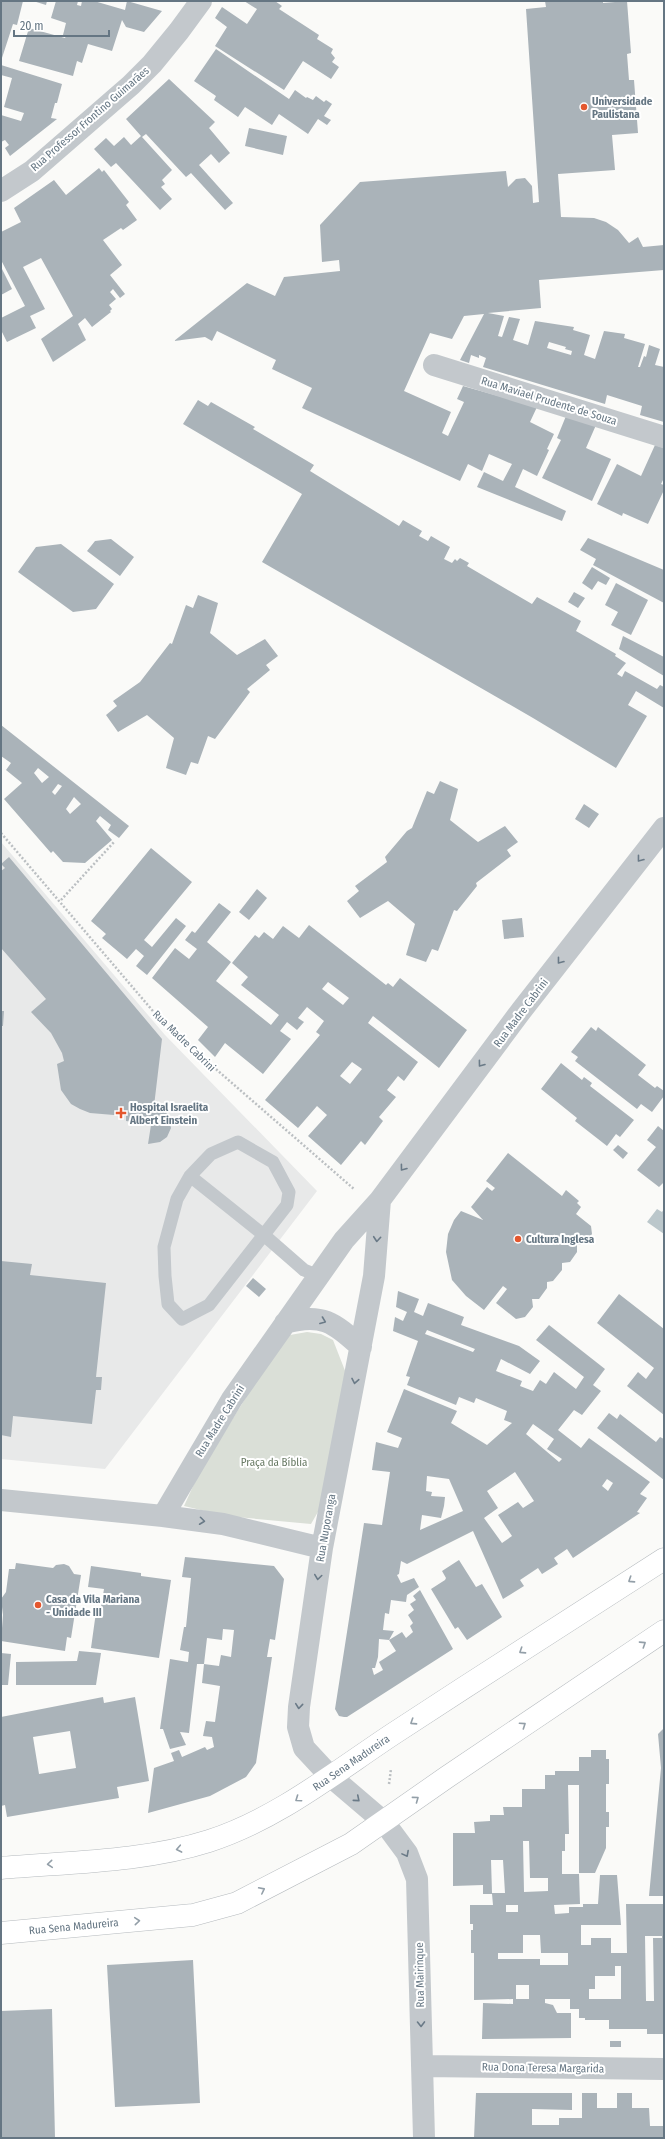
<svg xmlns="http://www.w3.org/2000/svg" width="665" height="2139" viewBox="0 0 665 2139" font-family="'Fira Sans Condensed',sans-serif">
<rect width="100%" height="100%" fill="#fafaf8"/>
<!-- built -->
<path fill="#e8e9e9" d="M1 842 165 1035 317 1191 105 1469 1 1459Z"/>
<!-- green -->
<path fill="#dadfd7" d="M307 1332 321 1334 333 1340 351 1386 326 1498 311 1524 226 1516 184 1506 199 1473 278 1346 290 1335Z"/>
<!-- water -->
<path fill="#bbc7cb" d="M657 1209 662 1212 664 1209V1234L647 1222Z"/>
<!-- building -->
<path fill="#aab3b9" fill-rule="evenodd" d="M1 1H23L17 25 13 24 1 61Z
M33 1H47L46 5Z
M56 1H78L77 5 81 6 82 1H94L125 10 127 1 162 11 144 32 126 27 122 20 112 51 88 44 82 63 77 61 73 76 19 61 29 28 65 38 66 36 63 35 66 23 51 18Z
M244 1H275L282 6 279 9 319 35 317 39 333 49 331 53 335 58 332 62 339 67 331 79 303 61 284 90 215 46 227 27 215 18 222 7 247 24 257 9Z
M545 1H603V3L627 1 631 53 627 54 629 80H634L638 133 612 135 615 170 558 174 561 217 594 218 606 222 618 230 629 243 638 237 643 247 664 245V270L539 280 541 308 488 313 504 316 498 336 502 337 509 317 520 319 513 340 528 345 535 321 574 327 573 330 590 335 584 355 595 359 604 331 625 334 624 338 645 344 638 367H640L644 356 646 357 649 345 660 349 655 365 664 367V422L640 415 642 406 607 395 605 404 483 367 486 358 479 355V358L471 355 469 363 460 360 484 314 464 316 452 339 430 333 404 391 451 412 442 433 448 436 464 402 457 399 463 386 537 407 530 422 554 434 547 449 549 450 537 476 523 469 515 487 566 511 562 521 477 487 484 472 503 481 512 464 489 454 482 471 468 464 460 481 302 408 312 388 272 369 276 360 217 331 212 341 205 337 174 341 247 283 275 296 284 277 340 271 339 260 322 262 320 225 360 182 506 171 508 187 516 179 525 178 532 186 533 203 539 202 526 9 546 7ZM549 342 566 347 565 349 572 351 571 355 547 348Z
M216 49 289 99 295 90 306 98 307 97 313 100 316 96 324 102 326 100 332 104 324 116 331 120 327 125 318 119 308 134 279 114 272 125 245 107 238 117 214 100 216 96 194 81Z
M1 65 62 84 57 103H55L51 118 57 119 10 156 5 148 9 145 5 140 1 142V115L21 121 24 113 4 107 12 78 1 75Z
M169 79 215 122 209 128 230 153 219 163 211 154 199 165 233 203 225 210 191 173 186 177 146 134 142 137 172 170 162 180 165 184 161 187 172 199 160 210 116 163 111 167 94 149 106 138 114 146 124 137 131 145 141 136 126 119Z
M249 128 287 136 283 155 245 146Z
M99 168 102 172 104 170 129 202 126 205 137 220 123 230 121 228 103 240 122 265 110 275 125 294 120 298 113 289 110 292 116 299 109 305 112 309 110 311 111 312 92 327 85 318 78 324 86 340 53 362 41 339 73 316 41 258 23 267 45 309 30 316 36 328 7 342 1 330V318L25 306 1 260V232L21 222 14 208 54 180 66 195Z
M1 267 12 289 1 295Z
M198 400 208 406 211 402 255 427 253 429 314 465 310 471 399 526 403 520 422 531 419 536 428 541 431 536 450 547 444 559 452 563 455 559 457 561 460 558 469 563 467 566 532 604 537 597 581 621 576 631 616 654 615 656 626 663 617 674 622 677 625 671 657 689 660 685 664 687V708L636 691 628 705 647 716 616 768 533 718 262 562 302 494 183 424Z
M566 416 596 425 586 448 611 459 592 501 542 478 561 440 557 438Z
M655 445 664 448V478L661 484 664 485V490L648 524 623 513 622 516 597 504 617 464 641 476Z
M588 538 664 570V603L593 565 596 559 580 550Z
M111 539 134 557 120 576 87 551 95 541Z
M61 544 114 584 96 609 73 612 18 572 36 547Z
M592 567 610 578 606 585 598 581 592 590 582 583Z
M616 583 648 600 631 635 611 625 618 612 605 605Z
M574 592 585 598 578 608 568 602Z
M198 595 218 603 210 633 237 655 265 639 278 656 266 665 270 670 247 689 250 692 215 739 208 736 198 764 191 762 186 775 166 768 174 738 147 715 118 732 106 715 117 706 113 701 140 682 170 643 172 644 186 605 193 608Z
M623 636 664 657V676L619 649Z
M1 725 129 826 119 838 108 830 111 825 100 816 96 821 112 840 85 863 63 862 53 851 51 853 4 799 22 783 6 770 11 763 1 756ZM38 768 49 777 42 783 34 773ZM58 784 62 786 55 795 52 792ZM74 797 81 804 70 814 66 809Z
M440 781 458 789 450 820 478 842 505 826 518 842 507 850 511 856 476 883 477 886 457 911 454 910 438 951 432 949 426 962 406 955 415 924 388 901 360 918 347 901 359 891 355 886 387 862 385 857 407 831 412 828 427 791 434 794Z
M584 804 599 814 589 828 575 819Z
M151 848 192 882 144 940 152 947 176 918 186 926 147 975 136 966 144 956 136 949 127 959 102 938 106 934 91 921Z
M9 857 162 1039 154 1106 161 1107 167 1113 171 1128 167 1137 160 1142 148 1144 151 1125 126 1121V1116L90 1113 80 1109 71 1104 61 1090 57 1064 64 1061 62 1053 51 1033 31 1012 46 999 1 948V871L5 868 1 864Z
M257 889 267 898 249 920 239 912Z
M219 903 231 912 207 942 231 962 216 981 271 1025 279 1015 241 985 248 977 232 963 255 935 259 938 264 932 273 939 283 926 299 938 309 925 386 985 388 983 393 987 400 978 467 1030 439 1068 373 1016 368 1023 418 1062 404 1081 398 1076 387 1090 396 1097 379 1117 383 1121 365 1145 361 1141 341 1165 308 1136 327 1115 317 1106 298 1128 265 1100 320 1035 316 1032 324 1021 307 1007 298 1018 304 1022 297 1030 287 1022 280 1031 291 1039 263 1074 225 1043 215 1057 198 1040 208 1027 152 978 175 948 189 959 197 949 185 940 192 931 195 933ZM328 982 349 998 343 1005 322 989ZM352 1062 362 1069 350 1084 340 1076Z
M522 918 524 937 504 939 502 920Z
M1 1011H4L3 1026H1Z
M591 1027 596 1031 598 1027 646 1065 638 1075 655 1088 657 1086 664 1091V1096L652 1112 641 1104 637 1109 575 1061 578 1057 571 1052Z
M561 1063 582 1080 584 1077 592 1083 590 1086 634 1120 620 1137 616 1134 607 1146 575 1121 577 1118 541 1089Z
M658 1126 664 1131V1182L659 1187 637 1170 656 1147 647 1140Z
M618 1145 628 1153 623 1159 613 1150Z
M508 1153 562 1196 566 1190 579 1201 577 1203 581 1207 576 1214 591 1226 592 1234 584 1244 577 1245V1252L570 1262 562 1263V1270L553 1281 547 1282V1288L539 1299H532L533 1307 525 1317 516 1319 496 1303 507 1289 503 1286 484 1310 466 1296 452 1280 446 1252 448 1234 454 1220 461 1211 483 1220 471 1207 487 1187 492 1191 495 1188 486 1181Z
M1 1261 32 1264 30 1275 106 1283 96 1377H102L101 1390H96L92 1424 13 1416 11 1437 1 1435Z
M253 1278 266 1289 259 1297 246 1286Z
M398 1291 419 1299 414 1312 423 1316 428 1303 464 1317 461 1325 519 1346 540 1361 530 1374 501 1359 496 1371 522 1381 520 1386 533 1391 540 1380 546 1384 554 1372 576 1389 584 1377 536 1340 549 1325 605 1369 593 1385 601 1391 582 1415 574 1410 558 1430 581 1448 589 1438 650 1482 640 1494 647 1498 637 1512 640 1513 573 1558 567 1549 554 1558 558 1564 542 1574 538 1568 520 1580 524 1586 503 1599 473 1531 407 1564 401 1561 399 1574 397 1575 401 1583 414 1578 419 1587 407 1595 406 1602 391 1600 389 1614 385 1613 383 1630 394 1631 389 1640 379 1639 378 1657 375 1668H372L374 1675 383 1670 379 1662 396 1651 389 1640 402 1632 406 1638 413 1632 410 1626 413 1623 408 1615 414 1610 410 1604 416 1600 413 1596 420 1590 453 1649 347 1717H344L339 1716 335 1709 364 1523 382 1525 390 1472 372 1470 376 1442 398 1448 402 1438 387 1432 404 1389 457 1411 451 1423 487 1445 512 1423 504 1420 507 1411 476 1398 474 1403 459 1397 456 1405 407 1385 410 1377 406 1376 418 1341 393 1331 395 1317 403 1321 407 1312 396 1307ZM427 1330 475 1349 473 1352 425 1334ZM533 1424 554 1439 547 1449 562 1459 559 1462 526 1434ZM515 1472 534 1501 523 1508 518 1502 498 1515 512 1536 502 1543 484 1518 498 1508 487 1491ZM427 1476 449 1479 463 1511 420 1530 422 1515 441 1518 444 1506 445 1497 431 1496 432 1492 426 1491ZM607 1479 613 1483 608 1491 602 1486Z
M619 1294 664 1329V1415L627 1386 638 1372 646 1379 654 1368 597 1323Z
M609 1413 617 1419 620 1414 656 1442 660 1437 664 1439V1480L597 1428Z
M185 1557 274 1566 284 1579 275 1640 270 1639 267 1657H272L256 1763 246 1777 210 1796 148 1813 154 1768 174 1761 171 1753 179 1750 182 1757 205 1747 207 1750 214 1747 212 1737 203 1736 206 1721 215 1722 220 1686 202 1683 204 1664 219 1666 221 1655 231 1657 234 1630 223 1629 222 1640 207 1638 204 1664H197L189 1733 180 1732 186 1745 170 1749 163 1729H160L170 1659 188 1662 189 1652 180 1650 184 1627H186L191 1578 182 1577Z
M459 1560 476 1587 482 1584 502 1617 467 1640 458 1627 455 1629 431 1589 445 1580 446 1578 442 1571Z
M16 1563 53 1568 56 1565 64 1564 69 1566 74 1574 81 1575 71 1638 67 1637 65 1651 1 1641 3 1615 1 1599 6 1592 9 1569H15Z
M91 1566 141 1573V1576L171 1580 159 1658 91 1648 96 1612 100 1613 104 1589 88 1587Z
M79 1651 101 1653 96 1685H16V1662L77 1661Z
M1 1653 11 1654 8 1685H1Z
M103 1697 104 1703 135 1697 149 1781 117 1787 119 1798 7 1817 5 1805 1 1806V1717ZM70 1731 76 1768 39 1774 33 1737Z
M664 1728V1896H649L661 1768 658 1734Z
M591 1750H606V1759H609V1784H606V1812H609V1827H606V1848L595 1873H579V1785H568L569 1834H565V1851H562V1874H579L580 1904 554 1905 555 1914 569 1913V1907H583V1904H598L600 1875H617L621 1925H581V1945H591V1938H611V1953H627L626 1904H664V2034H647V2029H609V2020H585V2018H579V2009H570V1999H545V2003L553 2005 557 2013H571V2038L482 2039 483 2003 513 2004V1999L474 2000V1953H471V1930H473V1924H470V1905H493L492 1894H483V1885L453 1886V1833H475L474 1822 490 1821V1815H504L503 1807H522V1789H545V1775H555V1771H579V1757H591ZM523 1841H529L530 1878H548V1891L524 1892ZM491 1860H503L505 1893H492ZM506 1905H518V1912H506ZM523 1935H540L541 1953H568V1965H540V1959H498V1953H523ZM645 1936H662V1938H653L654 2001H646ZM615 1966H621V1999H589V1989H595V1976H615ZM516 1985H529V1999H516Z
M193 1960 200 2103 115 2107 107 1965Z
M52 2009 55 2138H1V2011Z
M610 2041H621V2047H610Z
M476 2093H572V2110L532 2109V2125H559V2118H582V2093H597V2108H617V2093H632V2108H649L650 2126H664V2138H474Z"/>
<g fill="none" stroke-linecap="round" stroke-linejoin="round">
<defs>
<g id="primary">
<path id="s1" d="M1 1868C70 1862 143 1862 209 1841 277 1819 334 1773 393 1734 483 1675 574 1617 664 1559"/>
<path id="s2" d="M1 1933 193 1915 237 1903 351 1844 447 1777 664 1631"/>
</g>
</defs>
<!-- primary casing -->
<use href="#primary" stroke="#b5babe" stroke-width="23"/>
<!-- path -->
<path stroke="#bbbfc2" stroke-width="2.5" stroke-dasharray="2 2" stroke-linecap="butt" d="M1 833 164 1024 354 1189
M61 900 115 841
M389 1784 391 1769"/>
<!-- lane -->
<path stroke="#c3c8cc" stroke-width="13" d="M238 1142 273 1162 289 1192 287 1205 209 1305 182 1319 168 1304 165 1276 164 1247 177 1199 190 1176 211 1154Z
M190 1176 265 1236 304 1270 319 1276"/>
<!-- street -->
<path stroke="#c3c8cc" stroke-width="22" d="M1 191 32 171 131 85 152 64 179 31 201 1
M434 365 664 437
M380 1200 374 1276 322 1548 299 1707 298 1727 304 1748 330 1776 384 1822 407 1853 417 1879 424 2138
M285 1323C322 1312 334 1323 361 1347
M1 1500 163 1516 223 1524 322 1548
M163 1516 232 1399 344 1240 380 1200 521 1011 664 828
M422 2066 664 2069"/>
<!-- primary -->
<use href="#primary" stroke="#fff" stroke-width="22"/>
</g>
<!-- one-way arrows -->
<defs><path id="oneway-chevron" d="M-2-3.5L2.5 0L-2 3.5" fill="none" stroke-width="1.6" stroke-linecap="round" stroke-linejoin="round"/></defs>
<g stroke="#6a7a87">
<use href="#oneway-chevron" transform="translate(640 859) rotate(128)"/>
<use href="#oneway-chevron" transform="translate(560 961) rotate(128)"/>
<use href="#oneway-chevron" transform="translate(481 1064) rotate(127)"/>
<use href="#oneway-chevron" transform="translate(403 1168) rotate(127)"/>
<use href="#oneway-chevron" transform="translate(377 1239) rotate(95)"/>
<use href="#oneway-chevron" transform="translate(323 1321) rotate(21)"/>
<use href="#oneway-chevron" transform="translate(355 1381) rotate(101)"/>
<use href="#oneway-chevron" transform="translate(202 1521) rotate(7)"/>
<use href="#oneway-chevron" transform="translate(318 1577) rotate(98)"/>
<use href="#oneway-chevron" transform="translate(299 1706) rotate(96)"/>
<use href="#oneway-chevron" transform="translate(357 1799) rotate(40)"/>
<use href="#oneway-chevron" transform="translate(406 1854) rotate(62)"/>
<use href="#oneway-chevron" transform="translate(421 2024) rotate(89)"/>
</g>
<g stroke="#939fa8">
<use href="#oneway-chevron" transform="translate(631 1580) rotate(147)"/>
<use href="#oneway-chevron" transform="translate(643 1644) rotate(-33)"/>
<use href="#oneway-chevron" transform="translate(522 1651) rotate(147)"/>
<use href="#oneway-chevron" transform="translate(413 1722) rotate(147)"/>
<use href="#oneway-chevron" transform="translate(523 1725) rotate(-34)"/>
<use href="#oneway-chevron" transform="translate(298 1799) rotate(145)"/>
<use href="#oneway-chevron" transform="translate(416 1799) rotate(-36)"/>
<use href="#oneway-chevron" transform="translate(179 1849) rotate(169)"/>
<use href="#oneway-chevron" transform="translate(50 1864) rotate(175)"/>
<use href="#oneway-chevron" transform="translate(262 1890) rotate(-27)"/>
<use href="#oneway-chevron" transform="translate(137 1921) rotate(-5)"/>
</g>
<!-- markers -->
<g fill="#e4572e" stroke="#fff" stroke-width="1.5">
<circle cx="584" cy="107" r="4"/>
<path d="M119 1107h4v4h4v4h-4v4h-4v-4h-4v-4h4z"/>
<circle cx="518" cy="1239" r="4"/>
<circle cx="38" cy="1605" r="4"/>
</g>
<g text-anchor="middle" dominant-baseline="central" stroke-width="4" stroke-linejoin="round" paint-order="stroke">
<!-- poi labels -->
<g font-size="11" font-weight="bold" fill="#657683" stroke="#fff" text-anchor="start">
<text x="592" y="101">Universidade<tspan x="592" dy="13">Paulistana</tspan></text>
<text x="130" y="1107">Hospital Israelita<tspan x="130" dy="13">Albert Einstein</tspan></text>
<text x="526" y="1239">Cultura Inglesa</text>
<text x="46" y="1599">Casa da Vila Mariana<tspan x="46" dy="13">- Unidade III</tspan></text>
</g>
<!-- street labels -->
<g font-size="11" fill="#657683" stroke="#fff">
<text transform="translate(90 119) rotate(-41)">Rua Professor Frontino Guimarães</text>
<text transform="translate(549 401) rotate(17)">Rua Maviael Prudente de Souza</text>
<text transform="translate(521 1013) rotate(-53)">Rua Madre Cabrini</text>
<text transform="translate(184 1041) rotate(44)">Rua Madre Cabrini</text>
<text transform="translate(220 1421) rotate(-58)">Rua Madre Cabrini</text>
<text transform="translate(326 1528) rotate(-80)">Rua Nuporanga</text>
<text stroke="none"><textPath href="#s1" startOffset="373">Rua Sena Madureira</textPath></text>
<text stroke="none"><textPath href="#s2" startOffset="73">Rua Sena Madureira</textPath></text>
<text transform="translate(420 1975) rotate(-91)">Rua Mairinque</text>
<text transform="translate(543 2068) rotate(1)">Rua Dona Teresa Margarida</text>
</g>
<!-- park labels -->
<g font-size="11" fill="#687a64" stroke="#fff">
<text x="274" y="1462">Praça da Bíblia</text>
</g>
</g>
<!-- border -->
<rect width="665" height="2139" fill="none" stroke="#657683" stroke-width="4"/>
<!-- scale -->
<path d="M14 30v6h95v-6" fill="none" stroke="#657683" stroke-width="2"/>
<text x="20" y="30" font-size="12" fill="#657683" stroke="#ffffff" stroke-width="3" paint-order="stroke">20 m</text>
</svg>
